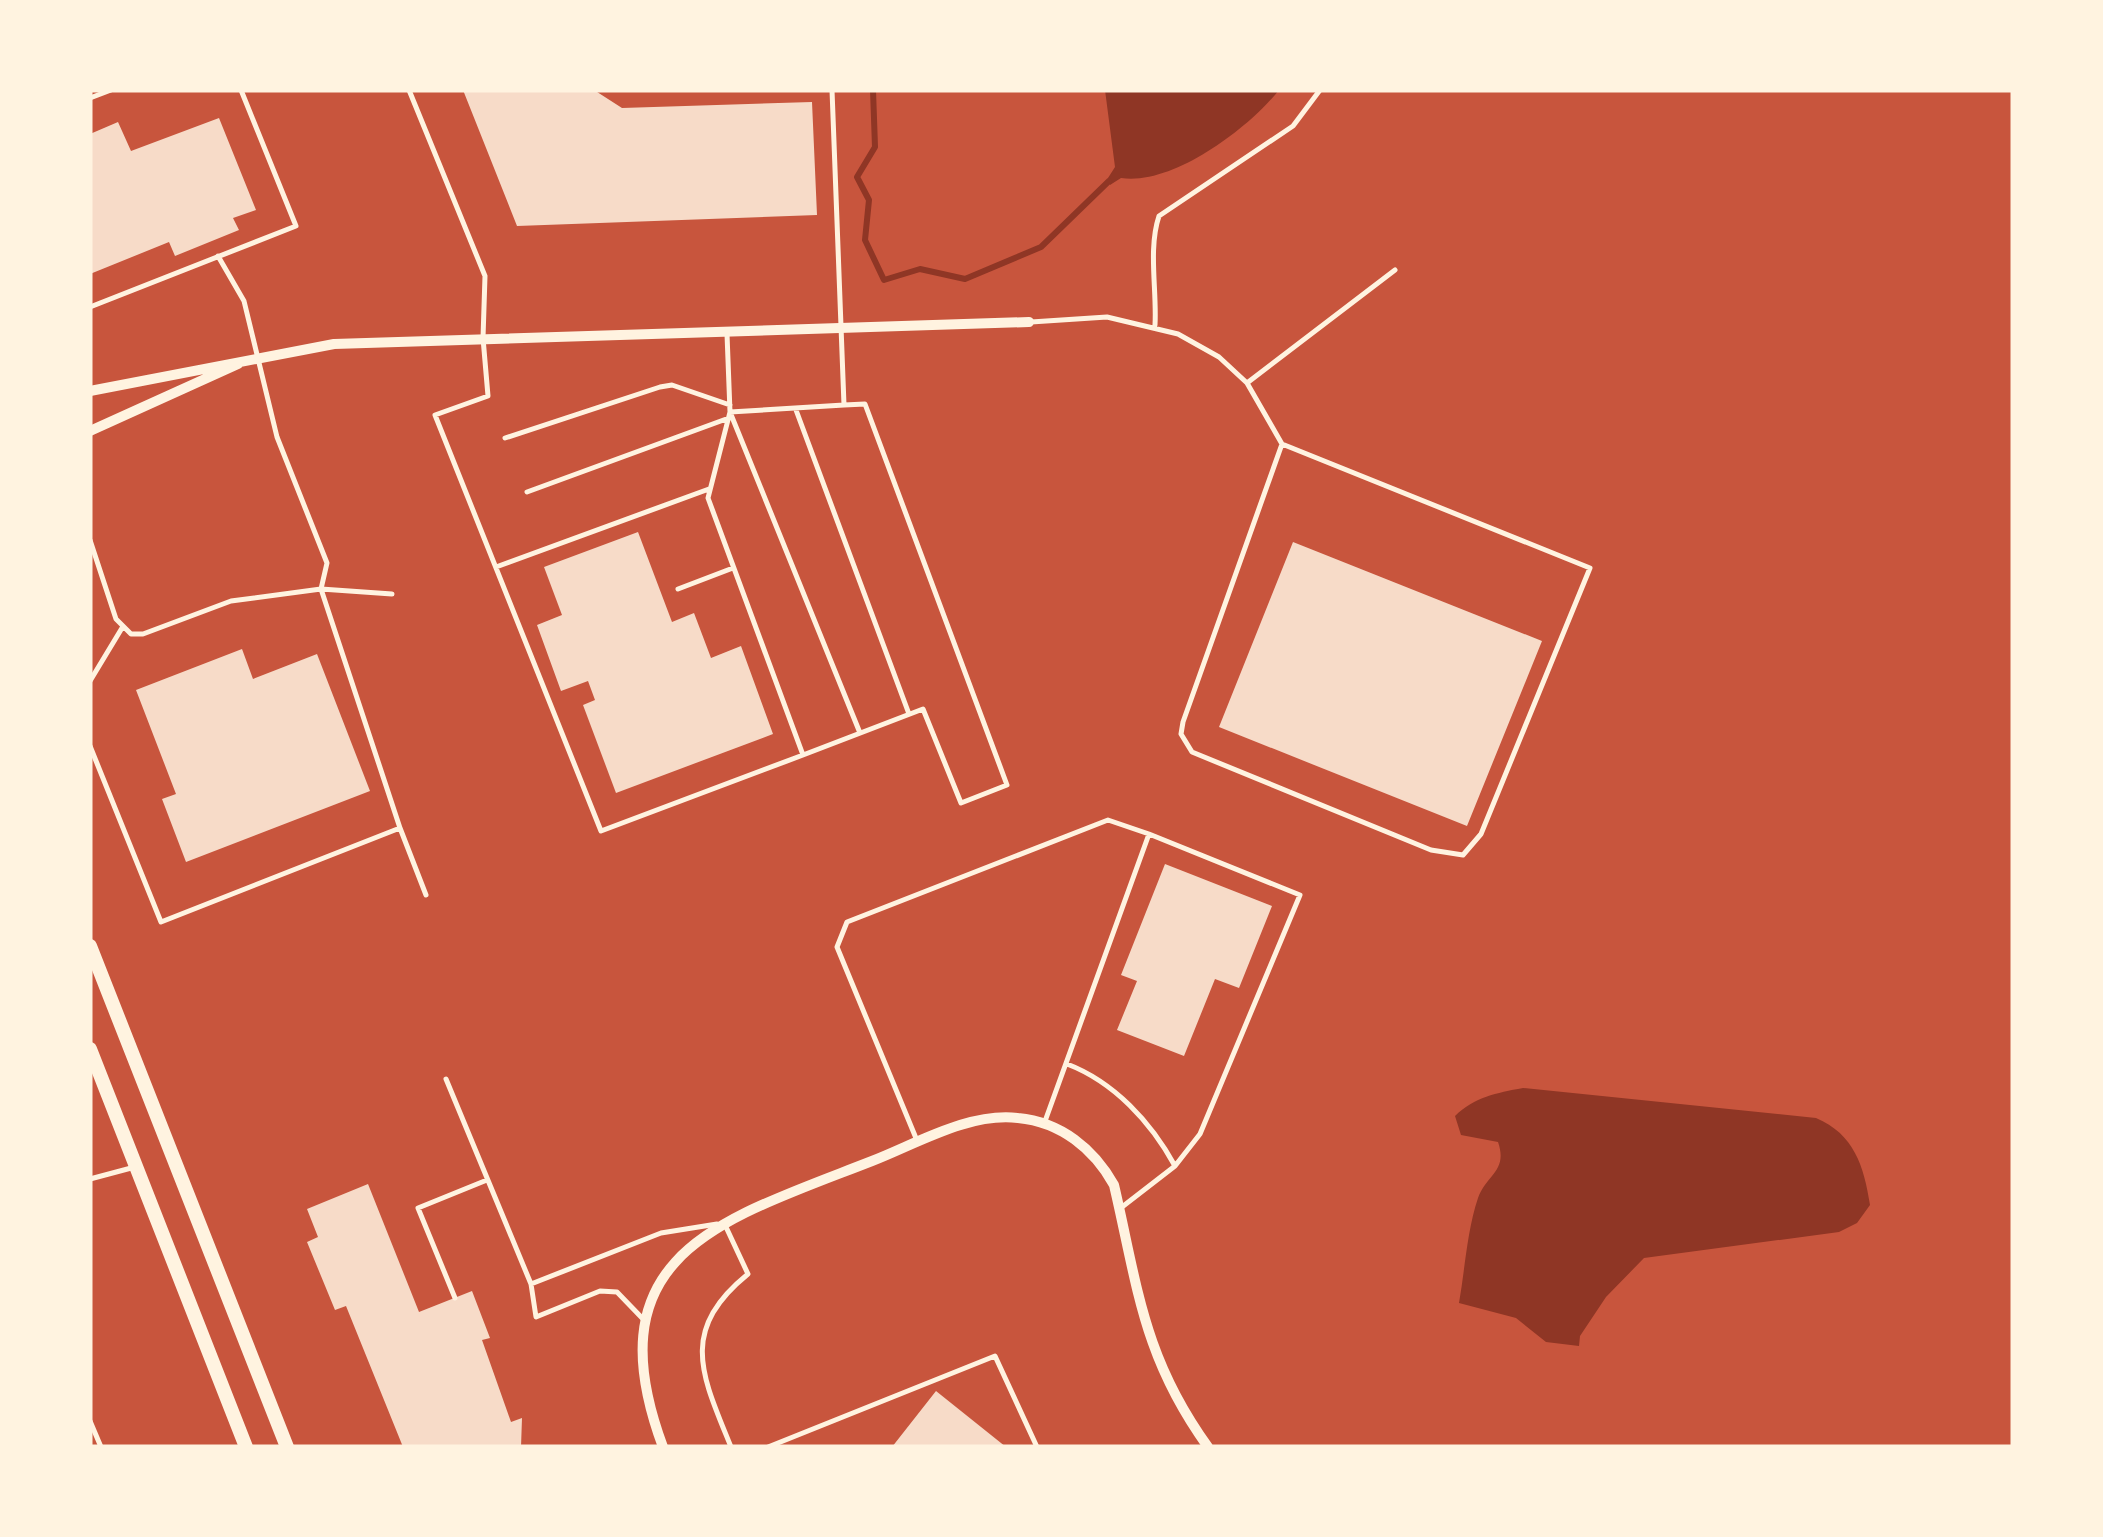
<svg xmlns="http://www.w3.org/2000/svg" width="2103" height="1537" viewBox="0 0 2103 1537" font-family="Poppins,sans-serif">
<rect width="100%" height="100%" fill="#c8553d"/>
<!-- water -->
<path fill="#8f3625" d="M1105 90H1279C1248 129 1172 186 1121 178L1110 185 1108 178 1115 167Z
M1523 1088 1816 1118C1854 1134 1864 1166 1870 1205L1857 1223 1839 1232 1644 1258 1606 1297 1580 1336 1579 1346 1546 1342 1516 1318 1459 1303C1465 1269 1467 1231 1478 1198 1487 1174 1508 1171 1498 1142L1461 1135 1455 1116C1475 1097 1496 1093 1523 1088Z"/>
<g fill="none" stroke-linecap="round" stroke-linejoin="round">
<!-- stream -->
<path stroke="#8f3625" stroke-width="6" d="M873 90 875 147 857 177 869 200 865 240 884 280 920 269 965 279 1041 247 1109 181"/>
</g>
<!-- building -->
<path fill="#f7dbc8" d="M463 90H594L622 108 812 102 817 215 517 226Z
M219 118 256 210 233 218 239 230 175 256 169 242 90 274V134L118 122 131 151Z
M638 532 672 622 694 613 711 658 741 646 773 734 616 793 583 705 595 700 588 681 561 691 537 625 562 615 544 567Z
M1293 542 1542 641 1467 826 1219 727Z
M242 649 253 679 317 654 370 791 186 862 162 799 176 794 136 690Z
M1165 864 1272 906 1239 988 1215 979 1184 1056 1117 1030 1137 981 1121 975Z
M368 1184 419 1312 472 1291 490 1338 482 1340 511 1422 522 1418 521 1447H403L346 1306 335 1310 307 1242 318 1237 307 1209Z
M936 1391 1006 1447H892Z"/>
<g fill="none" stroke-linecap="round" stroke-linejoin="round">
<!-- service -->
<path stroke="#fff3e0" stroke-width="5" d="M409 90 485 276 483 338 488 396 435 415 601 831 803 755 708 498 730 412 727 334
M832 90 844 405 730 412 860 733
M90 98 111 90
M90 307 296 226 241 90
M1031 322 1107 317 1178 334 1219 357 1247 383 1282 444 1590 568 1481 834 1463 855 1431 850 1192 752 1181 734 1183 722 1282 444
M1155 325C1157 290 1148 249 1159 216L1293 126 1320 90
M1247 383 1395 270
M796 410 909 714
M505 438 660 387 672 385 730 405
M527 492 729 418
M90 540 116 619 131 634H143L231 601 321 589 327 563 277 437 244 301 218 256
M496 567 709 489
M678 589 733 568
M90 681 122 628
M90 746 161 922 400 828 321 589 392 594
M803 755 923 709 961 803 1007 785 865 404 844 405
M400 828 426 895
M1067 1064C1114 1082 1151 1122 1175 1166
M446 1079 531 1284 536 1317 600 1291 617 1292 644 1320
M1044 1124 1149 834 1300 895 1200 1134 1175 1166 1122 1207
M918 1143 837 947 847 922 1108 820 1149 834
M90 1179 135 1167
M726 1227 748 1274C678 1331 702 1375 731 1447
M531 1284 661 1233 717 1224
M455 1298 418 1208 487 1180
M90 1421 101 1447
M768 1447 995 1356 1037 1447"/>
<!-- minor -->
<path stroke="#fff3e0" stroke-width="10" d="M90 391 334 344 1029 322
M90 431 238 364
M663 1447C591 1253 721 1220 872 1161 916 1144 969 1112 1018 1118 1061 1122 1094 1149 1114 1185 1138 1288 1143 1357 1208 1447"/>
<!-- secondary -->
<path stroke="#fff3e0" stroke-width="14" d="M90 946 287 1447
M90 1049 246 1447"/>
</g>
<!-- border -->
<rect width="2103" height="1537" fill="none" stroke="#fff3e0" stroke-width="185"/>
</svg>
